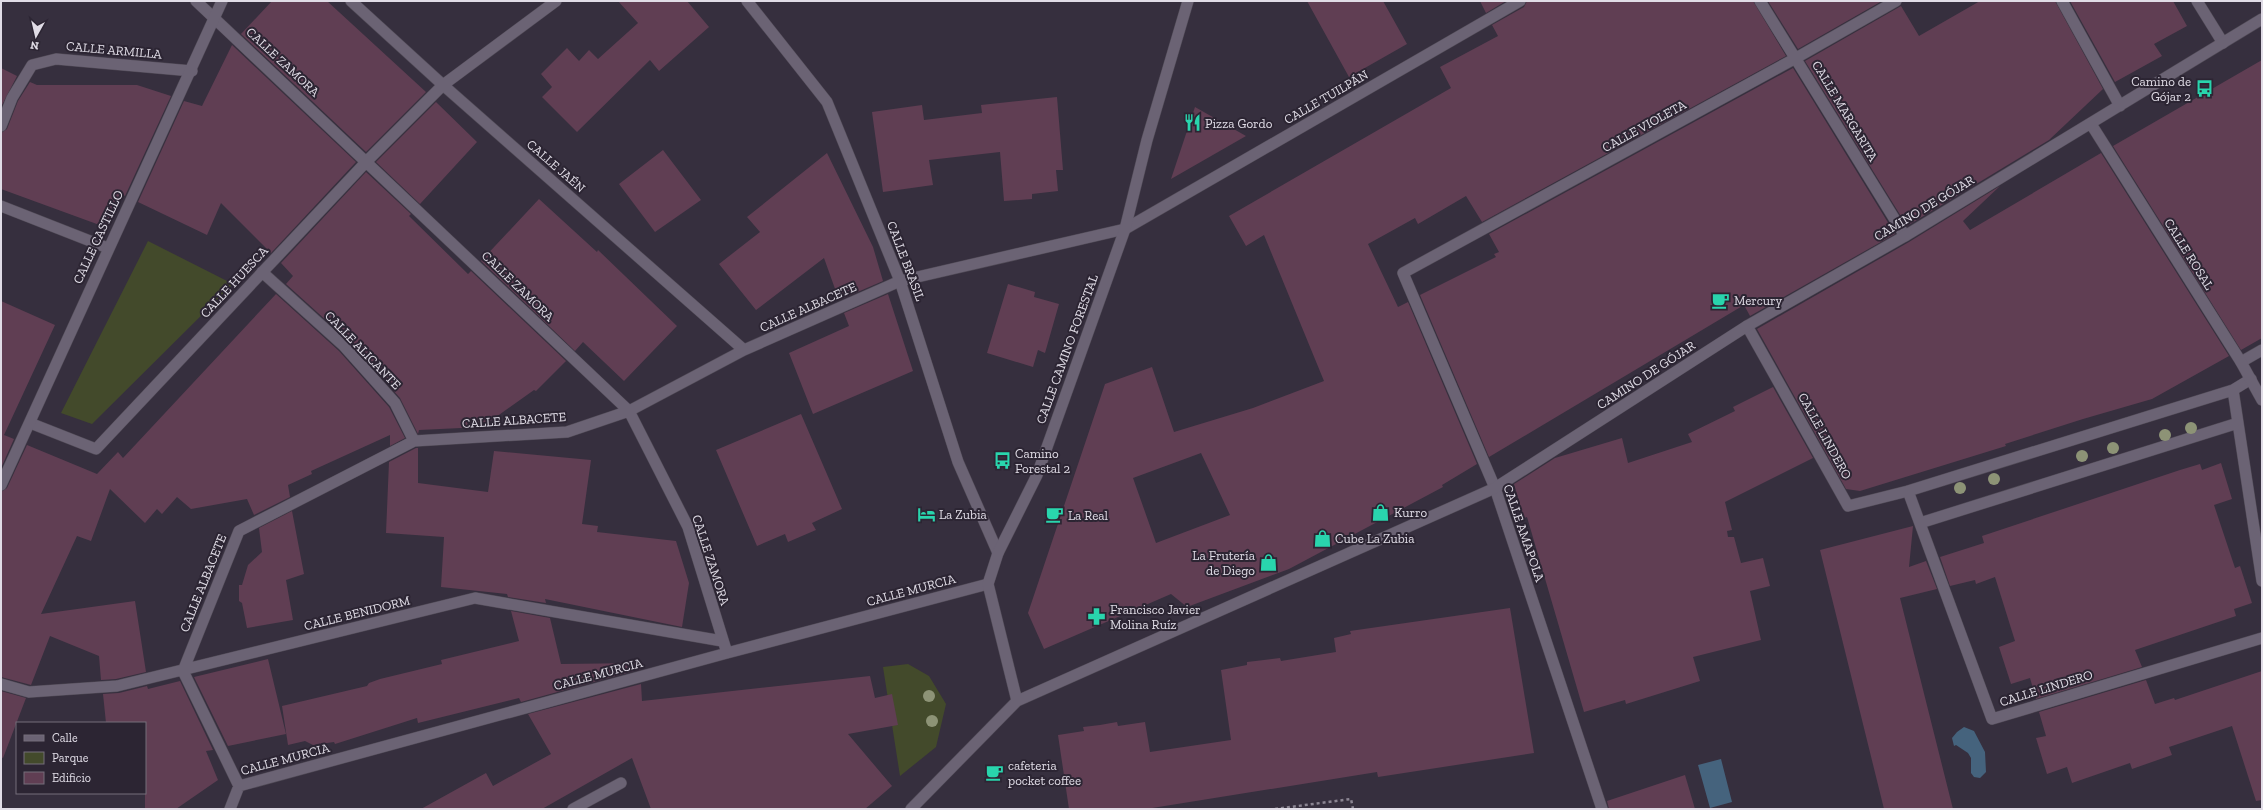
<svg xmlns="http://www.w3.org/2000/svg" width="2263" height="810" viewBox="0 0 2263 810" font-family="'Zilla Slab',serif">
<rect width="100%" height="100%" fill="#362f3e"/>
<!-- green -->
<path fill="#434a2b" d="M148 241 233 284 92 424 61 413Z
M908 664 929 676 946 704 936 747 900 776 883 667Z"/>
<!-- water -->
<path fill="#45637d" d="M1964 727 1974 731 1985 752 1986 772 1980 778 1974 777 1971 773V758L1968 753 1956 745 1954 746 1952 738 1957 732Z
M1721 759 1732 802 1710 808 1698 765Z"/>
<!-- building -->
<path fill="#603e53" fill-rule="evenodd" d="M272 1H327L426 92 366 152 241 34Z
M618 1H687L709 27 659 71 650 60 577 132 542 97 552 87 541 74 567 48 579 61 589 50 598 59 638 23Z
M1307 1H1383L1407 44 1349 77Z
M1480 1H1506L1486 13Z
M1527 1H1753L1786 56 1482 222 1466 196 1418 224 1415 218 1368 244 1398 307 1408 302 1477 464 1442 485 1443 487 1289 569 1187 607 1171 594 1044 649 1028 613 1105 384 1152 367 1174 432 1253 408 1324 381 1264 235 1246 246 1229 216 1451 88 1440 67 1498 36 1492 25 1524 7ZM1201 453 1230 515 1156 543 1133 478Z
M1768 1H1882L1798 49Z
M1980 1H2055L2103 89 2049 140 1907 226 1805 61 1901 6 1919 36Z
M2070 1H2173L2187 26 2154 44 2162 56 2115 82Z
M232 45 356 162 271 253 221 203 207 235 138 202 184 101 202 106Z
M2262 60V338L2241 350 2113 146Z
M1 68 17 76 1 107Z
M1793 68 1895 234 1750 316 1744 305 1489 457 1420 295 1496 257 1494 254 1499 252 1489 234Z
M30 82 37 85H137L171 96 125 196 120 193 105 227 1 189V133L7 129 18 101Z
M1057 97 1063 170H1056L1058 191 1032 194V199L1004 201 1000 152 929 160 933 185 883 192 872 112 922 105 924 120 982 113 981 105Z
M436 102 477 142 420 204 376 162Z
M1195 107 1246 136 1171 179Z
M663 150 701 200 655 232 619 184Z
M827 153 873 247 883 281 839 300 824 258 756 310 719 264 760 232 747 217Z
M2101 153 2229 356 2152 399 2083 419 2005 444 2006 446 1860 491 1846 489 1757 329 1909 242 2000 186 1963 221 1970 230Z
M366 172 411 214 409 216 468 274 471 271 566 361 536 391 534 390 482 427 419 430 418 434 400 398 349 341 286 284 293 276 281 263Z
M539 199 597 252 598 250 677 326 624 381 583 342 575 351 481 261Z
M1008 284 1035 292 1034 297 1059 304 1045 353 1038 350 1033 367 987 353Z
M276 294 339 351 389 407 405 438 390 446V435L311 471 312 474 288 485 290 497 254 515 247 499 191 509 177 497 162 514 157 509 145 523 110 489 91 541 77 536 41 614 135 601 146 672 116 679 101 680 99 656 50 636 31 685 1 677V492L7 488 27 445 97 474 118 452 123 458Z
M888 294 913 371 813 414 789 353 849 326 844 313Z
M1 301 55 325 4 435 14 439 1 468Z
M1773 387 1813 458 1725 502 1732 530 1727 531 1728 537H1734L1741 563 1763 558 1770 586 1750 591 1761 640 1693 657 1700 681 1626 704 1625 700 1584 712 1527 517 1524 518 1514 484 1555 458 1622 438 1628 463 1692 442 1688 434 1735 411 1733 407Z
M801 414 842 509 812 523 816 530 788 542 785 534 757 546 716 450Z
M416 448H418V483L488 492 494 451 591 460 582 524 598 526 597 532 676 541 689 583 682 627 545 599 546 603 508 597 507 594 441 587 444 537 386 533 389 462Z
M2221 463 2232 499 2214 505 2235 568 2240 566 2252 603 2234 609 2236 616 2135 650 2142 667 2036 699 2030 678 2011 684 1999 647 2015 641 1995 577 1976 584 1975 580 1950 586 1940 557 1984 543 1982 536 2180 470 2200 464 2202 470Z
M292 511 304 574 286 580 293 620 247 628 242 603 239 601V585H242L248 565 262 552 259 528Z
M1913 526 1909 567 1926 561 1937 589 1900 598 1953 809H1884L1820 550Z
M1510 608 1534 753 1378 777 1377 772 1146 809H1069L1058 735 1084 731 1083 727 1100 725 1117 722 1118 726 1145 722 1150 752 1231 740 1221 670 1247 665V662L1264 660 1280 658 1281 661 1336 652 1334 638 1351 634 1350 631Z
M511 611 550 618 561 664 641 663V669L521 702 519 698 418 723 417 718 335 744 334 742 313 745 305 741 288 745 282 706 367 686 369 683 380 679 442 664 441 660 519 641Z
M268 659 286 734 228 746 194 677Z
M2262 671V800L2256 801 2232 726 2169 747 2172 755 2132 769 2130 763 2072 783 2067 767 2047 774 2036 738 2046 736 2039 712 2146 680 2155 704 2174 698 2175 700Z
M870 676 875 698 892 694 898 725 848 734 892 786 865 809H651L632 758 542 809H421L486 773 493 786 551 754 528 714 641 684 642 701Z
M180 681 213 750 206 751 218 780 176 809H145V723H106L103 694 119 693 147 686 148 689Z
M1 691 26 698 3 758 1 757Z
M1685 775 1695 809H1609L1607 801Z"/>
<g fill="none" stroke-linecap="round" stroke-linejoin="round">
<defs>
<path id="service" d="M2197 1 2223 43"/>
<path id="minor" d="M196 1 629 411 688 527 727 653
M351 1 443 85 744 350
M747 1 827 102 900 281 958 462 998 553
M1760 1 1905 236
M1 126 12 98 32 65 56 59 192 71
M1 206 108 248
M262 272 344 346 395 403 414 441
M1747 326 1848 506 1908 491 2233 390 2251 379
M2241 362 2262 350
M2233 390 2262 581
M30 423 96 449 367 161 443 85 556 1
M1908 491 1992 719 2262 638
M1920 523 2238 423
M1 684 29 692 117 686 475 598 722 641
M239 786 183 671 239 531 414 441 567 432 629 411 744 350 900 281 1125 229 1520 1
M230 809 239 786 727 653 988 584
M573 809 621 783
M1602 809 1495 488 1403 273 1796 58 1896 1"/>
<path id="tertiary" d="M2062 1 2120 106
M2091 124 2241 362 2262 400
M1 485 222 1
M1017 701 988 584 998 553 1037 475 1125 229 1147 140 1188 1
M911 809 1017 701 1495 488 1747 326 1905 236 2262 19"/>
</defs>
<!-- service casing -->
<use href="#service" stroke="#504a56" stroke-width="12"/>
<!-- minor casing -->
<use href="#minor" stroke="#504a56" stroke-width="12"/>
<!-- tertiary casing -->
<use href="#tertiary" stroke="#504a56" stroke-width="12"/>
<!-- path -->
<path stroke="#8b8592" stroke-width="2.5" stroke-dasharray="3 3" stroke-linecap="butt" d="M1275 809 1351 799 1353 809"/>
<!-- service -->
<use href="#service" stroke="#6b6374" stroke-width="11"/>
<!-- minor -->
<use href="#minor" stroke="#6b6374" stroke-width="11"/>
<!-- tertiary -->
<use href="#tertiary" stroke="#6b6374" stroke-width="11"/>
</g>
<!-- trees -->
<g fill="#8d9376">
<circle cx="2191" cy="428" r="6"/>
<circle cx="2165" cy="435" r="6"/>
<circle cx="2113" cy="448" r="6"/>
<circle cx="2082" cy="456" r="6"/>
<circle cx="1994" cy="479" r="6"/>
<circle cx="1960" cy="488" r="6"/>
<circle cx="929" cy="696" r="6"/>
<circle cx="932" cy="721" r="6"/>
</g>
<!-- icons -->
<defs>
<symbol id="bus-bare" viewBox="-9 -9 18 18"><path d="M-5-6H5V4H4V6H2V4H-2V6H-4V4H-5ZM-3.5-4V0h7V-4ZM-3.5 1.2v1.5H-2V1.2ZM2 1.2v1.5H3.5V1.2Z" fill="#29d5ad" stroke="#2c2533" stroke-width="2.5" paint-order="stroke"/></symbol>
<symbol id="restaurant-bare" viewBox="-9 -9 18 18"><path d="M-5-6h1v4h1v-4h1v4h1v-4h1v5L-1.5 .5V6h-2V.5L-5-1ZM5-6V6H3V1.5H1.5Q1.5-4 5-6Z" fill="#29d5ad" stroke="#2c2533" stroke-width="2.5" paint-order="stroke"/></symbol>
<symbol id="cafe-bare" viewBox="-9 -9 18 18"><path d="M-5.5-4.5H6V0H3Q3 3.5 0 3.5H-2.5Q-5.5 3.5-5.5 0ZM3-3.2v2h1.7v-2ZM-6 4.5H4V6H-6Z" fill="#29d5ad" stroke="#2c2533" stroke-width="2.5" paint-order="stroke"/></symbol>
<symbol id="shop-bare" viewBox="-9 -9 18 18"><path d="M-5-2.5h2.3a2.7 3.5 0 0 1 5.4 0H5L5.5 6h-11ZM-1.5-2.5h3a1.5 2.3 0 0 0-3 0Z" fill="#29d5ad" stroke="#2c2533" stroke-width="2.5" paint-order="stroke"/></symbol>
<symbol id="hotel-bare" viewBox="-9 -9 18 18"><path d="M-6-4.5h1.5V1H6V5H4.5V3h-9V5H-6ZM-4 0a1.8 1.8 0 1 1 3.6 0ZM.5 0V-2.5h3Q6-2.5 6 0Z" fill="#29d5ad" stroke="#2c2533" stroke-width="2.5" paint-order="stroke"/></symbol>
<symbol id="pharmacy-bare" viewBox="-9 -9 18 18"><path d="M-2-6h4v4h4v4h-4v4h-4v-4h-4v-4h4Z" fill="#29d5ad" stroke="#2c2533" stroke-width="2.5" paint-order="stroke"/></symbol>
</defs>
<g fill-rule="evenodd">
<use href="#bus-bare" x="2192" y="76" width="25" height="25"/>
<use href="#restaurant-bare" x="1180" y="110" width="25" height="25"/>
<use href="#cafe-bare" x="1708" y="288" width="25" height="25"/>
<use href="#bus-bare" x="990" y="448" width="25" height="25"/>
<use href="#shop-bare" x="1368" y="500" width="25" height="25"/>
<use href="#hotel-bare" x="914" y="502" width="25" height="25"/>
<use href="#cafe-bare" x="1042" y="502" width="25" height="25"/>
<use href="#shop-bare" x="1310" y="526" width="25" height="25"/>
<use href="#shop-bare" x="1256" y="550" width="25" height="25"/>
<use href="#pharmacy-bare" x="1084" y="604" width="25" height="25"/>
<use href="#cafe-bare" x="982" y="760" width="25" height="25"/>
</g>
<g text-anchor="middle" dominant-baseline="central" stroke-width="4" stroke-linejoin="round" paint-order="stroke">
<!-- street labels -->
<g font-size="13" fill="#e0dce6" stroke="#2c2533">
<text transform="translate(114 50) rotate(5)">CALLE ARMILLA</text>
<text transform="translate(283 62) rotate(43)">CALLE ZAMORA</text>
<text transform="translate(1326 97) rotate(-30)">CALLE TUILPÁN</text>
<text transform="translate(1845 111) rotate(59)">CALLE MARGARITA</text>
<text transform="translate(1644 126) rotate(-29)">CALLE VIOLETA</text>
<text transform="translate(556 166) rotate(41)">CALLE JAÉN</text>
<text transform="translate(1924 208) rotate(-31)">CAMINO DE GÓJAR</text>
<text transform="translate(98 237) rotate(-65)">CALLE CASTILLO</text>
<text transform="translate(2189 254) rotate(58)">CALLE ROSAL</text>
<text transform="translate(906 261) rotate(69)">CALLE BRASIL</text>
<text transform="translate(234 282) rotate(-47)">CALLE HUESCA</text>
<text transform="translate(518 286) rotate(44)">CALLE ZAMORA</text>
<text transform="translate(808 307) rotate(-24)">CALLE ALBACETE</text>
<text transform="translate(1067 349) rotate(-70)">CALLE CAMINO FORESTAL</text>
<text transform="translate(363 350) rotate(46)">CALLE ALICANTE</text>
<text transform="translate(1646 375) rotate(-33)">CAMINO DE GÓJAR</text>
<text transform="translate(514 420) rotate(-4)">CALLE ALBACETE</text>
<text transform="translate(1825 436) rotate(61)">CALLE LINDERO</text>
<text transform="translate(1524 533) rotate(71)">CALLE AMAPOLA</text>
<text transform="translate(711 560) rotate(72)">CALLE ZAMORA</text>
<text transform="translate(203 583) rotate(-68)">CALLE ALBACETE</text>
<text transform="translate(911 590) rotate(-15)">CALLE MURCIA</text>
<text transform="translate(357 613) rotate(-14)">CALLE BENIDORM</text>
<text transform="translate(598 674) rotate(-15)">CALLE MURCIA</text>
<text transform="translate(2046 688) rotate(-17)">CALLE LINDERO</text>
<text transform="translate(285 759) rotate(-15)">CALLE MURCIA</text>
</g>
<!-- poi labels -->
<g font-size="13" fill="#e0dce6" stroke="#2c2533" text-anchor="start">
<text x="2191" y="81" text-anchor="end">Camino de<tspan x="2191" dy="15">Gójar 2</tspan></text>
<text x="1205" y="123">Pizza Gordo</text>
<text x="1734" y="300">Mercury</text>
<text x="1015" y="453">Camino<tspan x="1015" dy="15">Forestal 2</tspan></text>
<text x="1394" y="512">Kurro</text>
<text x="939" y="514">La Zubia</text>
<text x="1068" y="515">La Real</text>
<text x="1335" y="538">Cube La Zubia</text>
<text x="1255" y="555" text-anchor="end">La Frutería<tspan x="1255" dy="15">de Diego</tspan></text>
<text x="1110" y="609">Francisco Javier<tspan x="1110" dy="15">Molina Ruíz</tspan></text>
<text x="1008" y="765">cafeteria<tspan x="1008" dy="15">pocket coffee</tspan></text>
</g>
</g>
<!-- border -->
<rect width="2263" height="810" fill="none" stroke="#e0dce6" stroke-width="4"/>
<!-- legend -->
<rect x="16" y="722" width="130" height="72" fill="#2c2533" stroke="#746e7b"/>
<rect x="24" y="735" width="20" height="6" fill="#6b6374" stroke="#746e7b"/>
<text x="52" y="742" font-size="12" fill="#e0dce6">Calle</text>
<rect x="24" y="752" width="20" height="12" fill="#434a2b" stroke="#746e7b"/>
<text x="52" y="762" font-size="12" fill="#e0dce6">Parque</text>
<rect x="24" y="772" width="20" height="12" fill="#603e53" stroke="#746e7b"/>
<text x="52" y="782" font-size="12" fill="#e0dce6">Edificio</text>
<!-- north arrow -->
<g transform="translate(36 36) rotate(188)" stroke="#2c2533" stroke-width="3" paint-order="stroke">
<path d="M0-3L7 15L0 10L-7 15Z" fill="#e0dce6"/>
<text y="-6" font-size="11" font-weight="bold" text-anchor="middle" fill="#e0dce6">N</text>
</g>
</svg>
